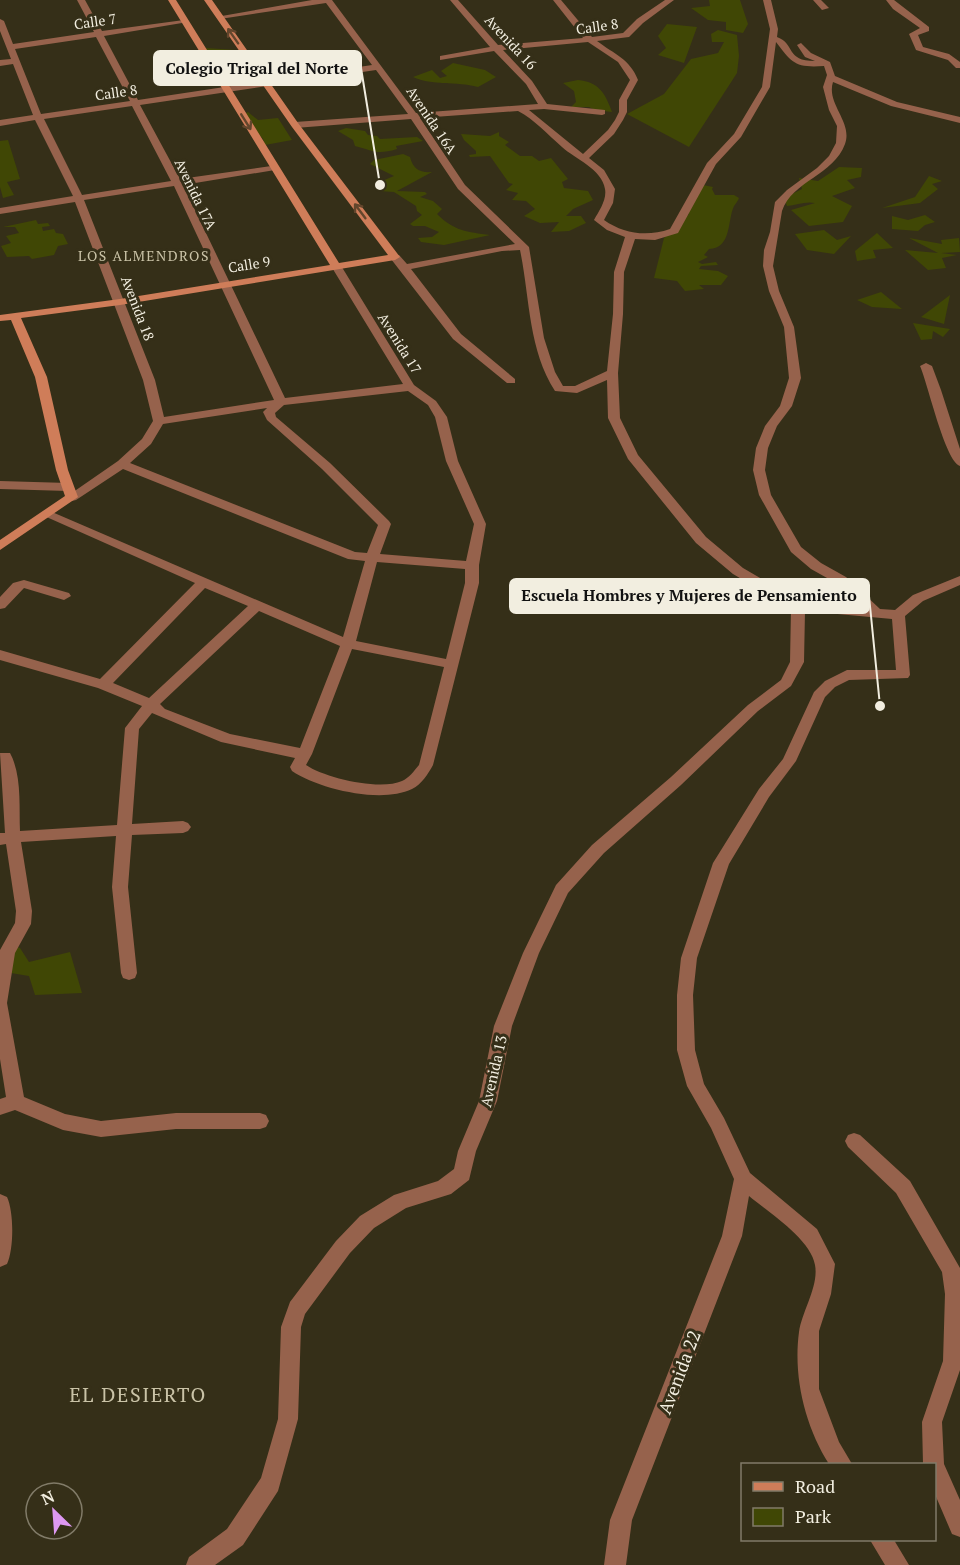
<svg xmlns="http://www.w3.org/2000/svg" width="960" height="1565" viewBox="0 0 960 1565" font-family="'PT Serif',serif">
<rect width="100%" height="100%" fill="#352f18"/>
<!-- green -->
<path fill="#404705" d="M709 0H740L748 24 743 33 726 30V22L708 20 691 8 710 6Z
M667 24 697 27 684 63 658 55 666 48 658 36Z
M718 30 737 35 739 56 737 73 689 147 627 114 664 94 691 59 718 53 724 42H712L711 34Z
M205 48 236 50 252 78 244 83 230 84 223 79Z
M453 63 485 70 496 77 478 87C456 81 432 86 413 77L432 70 440 78 447 76 441 71Z
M578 80C599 82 605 93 612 112L595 110 589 107H571L576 102 574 91 563 83Z
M248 112 258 120 278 118 292 140 265 145 263 139 242 115Z
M346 128 365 131 368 135 377 136 380 139 417 137 423 141 396 146 397 149C377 155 374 151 355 146L353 140 338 131Z
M499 132V136L509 142 505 145 520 156H532L539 161 551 158 568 179 562 182 564 188 588 191 593 200 573 209 566 216H581L586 223 569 231 551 232 559 222 540 223 524 216 535 209 526 201 512 200 518 193 506 190 513 184 509 183 490 156 470 157 469 155 476 154V151L464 140 461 134 490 136Z
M8 140 20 179 7 182 14 195 3 198 0 187V141Z
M403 154 410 157C413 169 420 173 432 172L397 191 425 192 427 194 420 197 433 201 442 209 437 214C454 231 467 232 490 235L444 245 421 242 418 238 432 237 439 232 425 226H413L410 224 422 215 417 211 416 206 394 192 379 191 385 185 382 181 394 176 370 164 374 160Z
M839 167 862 168 861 177 847 180 855 188 832 196 852 206 843 222 809 226 791 210 815 203C806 201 796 205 787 206L784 198 802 189 799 178 818 181Z
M929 176 942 181 932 184 938 189 920 203 882 208 915 197Z
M703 185 713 187 712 189 715 195H734L739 198C738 201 736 203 734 206 727 221 732 248 709 249L704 255 708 257 698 262 702 264 716 262 718 265 701 266 699 269 718 271 728 276 721 285H699L704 289 685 291 677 281 654 278 664 238 689 214 686 206Z
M925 215 935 222 925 225 918 231 892 229V216L908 220Z
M36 220 38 224 48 223 50 226 42 227 43 231 54 229 56 233 63 234 68 244 58 246 54 255 32 259 29 256 7 257 1 246 11 243 6 236 19 233 15 227H3Z
M824 230 837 240 851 236 834 254 807 250 795 234Z
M877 233 893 248 873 250 876 258 857 261 855 251Z
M909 238 942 244 941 240 959 238 960 252 941 253 957 255 942 258 946 268 928 270 905 250 938 253Z
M881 292 902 309 872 307 857 300Z
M950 295 944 324 921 317Z
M913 323 950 329 943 337 933 331 932 339 921 340Z
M11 944 20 948 29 962 70 952 82 993 35 995 29 976 11 973Z"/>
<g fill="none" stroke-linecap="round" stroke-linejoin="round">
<!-- street -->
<path fill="#96624c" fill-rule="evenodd" d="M77 0H85L102 31 184 20 188 22 104 36 138 100 372 65 326 3 220 19 216 17 312 0H332L416 113 538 104 526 84 494 51 440 60V56L490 47 450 0H458L498 45 583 38 553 0H561L592 37 623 33 637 19 665 0H674L643 23 629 37 597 41C614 54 630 59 638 80L627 100V112L623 120 614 134 589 158 604 170 615 189 613 203 604 220C624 234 647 237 670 229L707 163 734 134 762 87 770 29 763 0H771L778 29 777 37C796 44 785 61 815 61L805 57 797 45 801 43 811 53 830 62 835 76 897 102 960 117V123L891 106 833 82C826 104 853 122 845 144 834 175 792 181 782 211L773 266 779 291 794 327 801 378 792 406 777 426 768 448 765 470 771 495 801 547 821 563 846 577 880 609 895 610 913 595 960 576V585L923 601 905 616 910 675 908 678 849 680 835 687 825 697 796 761 769 797 729 864 697 958 693 995 695 1050 704 1084 724 1118 750 1173 817 1229 835 1264 831 1294 819 1331V1389L839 1442 852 1464H829C805 1426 793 1377 799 1332 802 1311 819 1286 815 1265 811 1239 768 1212 749 1196L742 1236 632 1520 626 1565H604L610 1520 722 1236 734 1179 711 1128 687 1086 677 1050V995L681 958 713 863 759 789 783 759 814 692 825 681 847 670H896L892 619 805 611 804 662 791 686 758 711 681 785 604 853 568 893 539 953 512 1026 497 1101 476 1151 469 1180 451 1194 406 1208 374 1228 350 1253 305 1314 301 1327 298 1419 278 1491 243 1545 215 1565H186L189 1557 227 1529 261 1478 278 1419 281 1327 290 1302 336 1241 360 1216 394 1195 438 1181 454 1169 458 1151 479 1101 494 1026 523 953 556 885 592 845 671 777 748 705 781 680 790 662 791 608 733 574 696 543 628 459 608 418 607 380 577 393 555 391C528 349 530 298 520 250L502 251 411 269 461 334 515 379V383H507L453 339 391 259V255H399L407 264 515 244 458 189 411 119 295 128 291 125 295 122 408 114 376 70 140 105 180 179 278 165V169L275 170 183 185 285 398 403 384 331 266 340 264 414 385 436 401 447 417 458 461 486 524 479 565V583L433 765C428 774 422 784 412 789 381 804 319 789 292 771L290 767 295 758 221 742 152 713 139 729 132 824 183 821 188 823 191 827 188 831 183 833 132 835 128 887 137 973 135 978 129 980 123 978 121 973 112 887 116 836 21 842 32 911 31 924 15 953 7 1003 24 1097 65 1114 101 1121 176 1113H260L266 1115 269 1121 266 1127 260 1129H176L101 1137 63 1130 15 1110 0 1115V1099L6 1097 0 1059V950L15 923 16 911 6 844 0 845V833H5L0 753H10C22 775 19 807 20 831L117 825 125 728 142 706 98 688 0 660V650L100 679 195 583 42 515 48 511 52 512 343 637 365 561 348 559 123 469 76 500 72 501 66 497 118 461 142 439 153 421 143 380 75 202 0 214V208L73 196 35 120 0 126V120L33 115 13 64 0 66V60L11 59 0 31V19L4 21 13 44 94 32ZM96 37 130 101 41 114 15 49ZM588 42 618 62 630 80 619 100V112L615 120 608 130 583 154 529 110 544 109 602 115 605 114V110L547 104 532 81 503 50ZM776 42C792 63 795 68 824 66L827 75 823 87 829 110 837 126 836 143 829 156 817 168 787 190 775 202 770 232 764 250 763 266 769 291 784 327 789 378 780 406 765 426 756 448 753 470 759 495 791 552 811 569 836 583 862 607 801 602 743 568 706 537 638 455 620 418 618 373 623 314 624 272 635 239 655 240 678 233 716 164 741 137 770 87ZM132 106 171 181 82 195 44 119ZM518 111C535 120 547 134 562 147 575 159 602 169 605 189 607 200 599 211 594 220L607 230 625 237 614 272 613 314 607 371 575 386H563L555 372 544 338 529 247 465 185 420 118ZM174 186 274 400 164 417 155 380 84 200ZM408 391 428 405 435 417 446 461 474 524 466 561 380 554 391 524 389 521 330 463 276 417 275 413 284 405ZM267 408 263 412 267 420 322 469 378 525 367 553 355 552 130 463 151 444 163 424ZM377 562 465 569V583L446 659 356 641ZM205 588 248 606 149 698 113 683ZM259 611 340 646 300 748 230 734 165 709 160 704ZM352 649 444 667 419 765C414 771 409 778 402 781 380 791 325 778 306 765L312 754Z
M813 0H821L829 8 822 10Z
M886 0H894L929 27V31L918 35 923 47 949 54 960 62V68H956L948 60 916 50 909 34 920 28 893 9Z
M926 363 932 366 941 390 960 449V466C945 461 928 384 920 366Z
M0 481 68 483 74 487 68 491 0 489Z
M24 580 69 593 71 596 64 600 24 588 5 608 0 609V597L13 583Z
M854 1133 860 1135 910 1181 960 1268V1370L942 1422 944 1464 960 1500V1537L952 1534 934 1492V1464H923L922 1422 943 1361 945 1294 942 1272 896 1193 848 1147 845 1141 848 1135Z
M0 1194 7 1197C14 1212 14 1249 7 1264L0 1267Z
M870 1540H894L909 1565H885Z"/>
<!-- secondary -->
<path fill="#cf7d59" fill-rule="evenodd" d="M168 0H176L339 263 388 255 292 127 204 0H212L298 123 400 257 395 260 120 305 21 318 47 377 68 470 78 497 0 550V540L65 496 56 470 35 377 11 320 0 321V315L120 299 330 265Z"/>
</g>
<!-- one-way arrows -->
<defs><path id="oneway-shaft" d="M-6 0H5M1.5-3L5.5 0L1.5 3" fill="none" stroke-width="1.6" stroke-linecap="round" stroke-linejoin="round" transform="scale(1.5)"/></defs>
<g stroke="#63462c">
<use href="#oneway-shaft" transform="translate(233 36) rotate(-125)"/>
<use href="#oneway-shaft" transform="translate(246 122) rotate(58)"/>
<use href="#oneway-shaft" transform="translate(360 211) rotate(-127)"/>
</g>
<g text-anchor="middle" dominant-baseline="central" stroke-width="6" stroke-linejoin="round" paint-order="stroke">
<!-- far-street labels -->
<g font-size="14" fill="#f2eee0" stroke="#352f18">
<text transform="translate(95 21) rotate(-8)">Calle 7</text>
<text transform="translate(597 26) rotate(-8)">Calle 8</text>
<text transform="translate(511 42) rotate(47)">Avenida 16</text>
<text transform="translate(116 92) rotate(-8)">Calle 8</text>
<text transform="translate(432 120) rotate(56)">Avenida 16A</text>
<text transform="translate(196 194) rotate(64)">Avenida 17A</text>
<text transform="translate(249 264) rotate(-9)">Calle 9</text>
<text transform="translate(138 308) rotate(69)">Avenida 18</text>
<text transform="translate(400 343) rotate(58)">Avenida 17</text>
</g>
<!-- far-neighbourhood labels -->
<g font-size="14" letter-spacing="1.5" fill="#cac3a7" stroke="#352f18">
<text x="144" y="255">LOS ALMENDROS</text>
</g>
<!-- street labels -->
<g font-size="15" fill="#f2eee0" stroke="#352f18">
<text transform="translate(493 1071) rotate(-77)">Avenida 13</text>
</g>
<!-- near-street labels -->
<g font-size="18" fill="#f2eee0" stroke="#352f18">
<text transform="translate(679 1372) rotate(-69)">Avenida 22</text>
</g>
<!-- near-neighbourhood labels -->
<g font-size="20" letter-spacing="1.5" fill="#cac3a7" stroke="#352f18">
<text x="138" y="1394">EL DESIERTO</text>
</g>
</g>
<!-- callouts -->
<path fill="none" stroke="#f2eee0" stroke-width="2" d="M380 185L361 68M880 706L869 596"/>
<g fill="#f2eee0" stroke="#352f18" stroke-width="2">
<circle cx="380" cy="185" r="6"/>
<circle cx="880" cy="706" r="6"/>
</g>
<g fill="#f2eee0" stroke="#f2eee0" stroke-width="2">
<rect x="154" y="51" width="207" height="34" rx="6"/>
<rect x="510" y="579" width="359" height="34" rx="6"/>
</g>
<g font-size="16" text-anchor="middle" font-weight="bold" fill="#111">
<text x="257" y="74">Colegio Trigal del Norte</text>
<text x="689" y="601">Escuela Hombres y Mujeres de Pensamiento</text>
</g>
<!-- legend -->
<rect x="741" y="1463" width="195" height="78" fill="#352f18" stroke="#817b68" stroke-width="1.5"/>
<rect x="753" y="1482" width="30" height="9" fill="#cf7d59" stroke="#817b68" stroke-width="1.5"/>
<text x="795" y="1493" font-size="18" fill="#f2eee0">Road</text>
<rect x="753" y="1508" width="30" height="18" fill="#404705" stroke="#817b68" stroke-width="1.5"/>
<text x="795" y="1523" font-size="18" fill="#f2eee0">Park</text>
<!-- north arrow -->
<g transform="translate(54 1511) rotate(335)"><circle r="28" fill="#352f18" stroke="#817b68" stroke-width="1.5"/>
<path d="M0-4.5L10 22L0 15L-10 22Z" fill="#de98f2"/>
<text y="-9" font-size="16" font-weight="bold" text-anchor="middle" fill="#f2eee0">N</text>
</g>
</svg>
